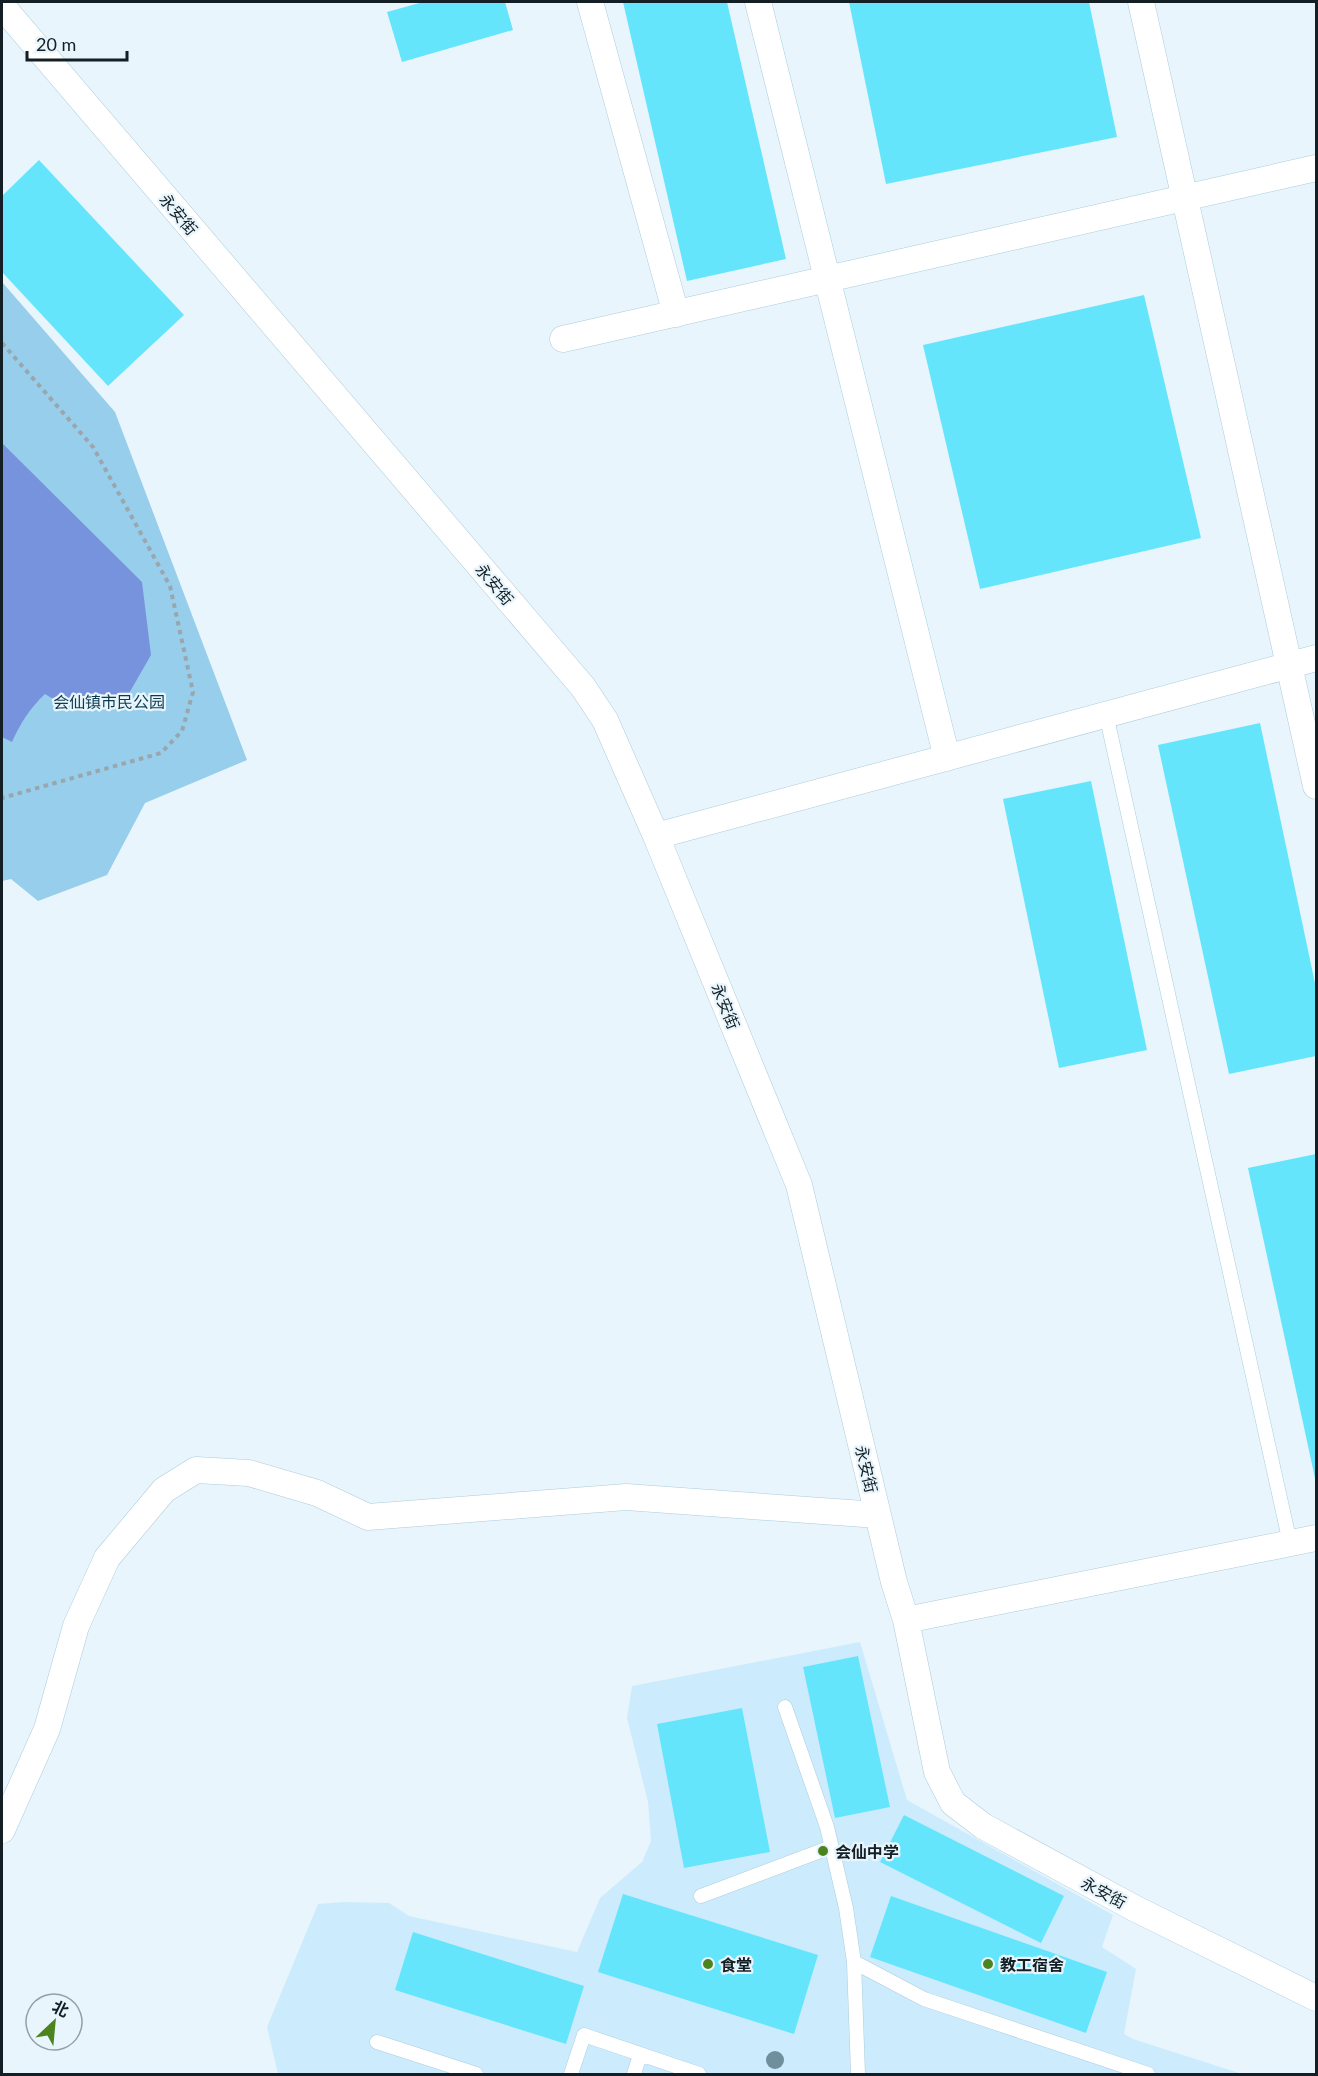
<svg xmlns="http://www.w3.org/2000/svg" width="1318" height="2076" viewBox="0 0 1318 2076" font-family="Lato,'Noto Sans SC',sans-serif">
<rect width="100%" height="100%" fill="#e8f5fc"/>
<!-- built -->
<path fill="#ccecfd" d="M860 1642 907 1800 1113 1915 1102 1947 1136 1969 1124 2034 1133 2039 1242 2074H278L267 2027 318 1904 343 1902 389 1903 409 1916 577 1952 600 1898 642 1862 651 1841 648 1802 627 1718 632 1686Z"/>
<!-- green -->
<path fill="#96ceeb" d="M2 282 115 412 247 760 145 803 107 875 38 901 11 879 2 881Z"/>
<!-- water -->
<path fill="#7893de" d="M2 443 142 582 151 655 124 702 68 708 45 694C30 708 20 724 12 742L2 737Z"/>
<!-- building -->
<path fill="#65e5fc" d="M423 2H505L513 30 402 62 387 12Z
M623 2H727L786 259 687 281Z
M849 2H1089L1117 137 886 184Z
M39 160 184 315 108 386 2 272V196Z
M1144 295 1201 538 980 589 923 345Z
M1260 723 1316 988V1056L1229 1074 1158 745Z
M1091 781 1147 1050 1059 1068 1003 799Z
M1316 1154V1483L1248 1168Z
M858 1656 890 1807 835 1818 803 1667Z
M742 1708 770 1852 684 1868 657 1724Z
M904 1815 1064 1896 1041 1943 880 1862Z
M623 1894 818 1955 794 2034 598 1972Z
M891 1896 1107 1972 1086 2033 870 1957Z
M413 1932 584 1986 566 2044 395 1990Z"/>
<g fill="none" stroke-linecap="round" stroke-linejoin="round">
<defs>
<path id="service" d="M1106 714 1290 1543
M785 1707 827 1827 846 1908 854 1962 924 1999 1148 2074
M701 1896 831 1847
M854 1962 858 2074
M377 2042 476 2074
M571 2074 584 2035 699 2074
M634 2074 640 2055"/>
<path id="minor" d="M590 2 676 314
M758 2 947 758
M1141 2 1316 786
M2 6 583 687 605 720 656 836 799 1185 894 1582 906 1620 937 1772 953 1803 983 1826 1134 1908 1316 1998
M563 339 1316 168
M656 836 1316 658
M906 1620 1316 1538
M2 1830 47 1729 76 1626 107 1558 164 1490 196 1470 249 1473 317 1493 368 1517 626 1497 878 1515"/>
</defs>
<!-- service casing -->
<use href="#service" stroke="#acccdd" stroke-width="15"/>
<!-- minor casing -->
<use href="#minor" stroke="#acccdd" stroke-width="27"/>
<!-- path -->
<path stroke="#9aa6ad" stroke-width="4" stroke-dasharray="4.5 4.5" stroke-linecap="butt" d="M2 343 93 447 170 586 193 692 182 731 161 753 2 798"/>
<!-- service -->
<use href="#service" stroke="#fff" stroke-width="14"/>
<!-- minor -->
<use href="#minor" stroke="#fff" stroke-width="26"/>
</g>
<!-- trees -->
<circle fill="#6f8f9c" cx="775" cy="2060" r="9"/>
<!-- markers -->
<g fill="#4b841f" stroke="#e8f5fc" stroke-width="2">
<circle cx="823" cy="1851" r="6"/>
<circle cx="708" cy="1964" r="6"/>
<circle cx="988" cy="1964" r="6"/>
</g>
<g text-anchor="middle" dominant-baseline="central" stroke-width="4.5" stroke-linejoin="round" paint-order="stroke">
<!-- street labels -->
<g font-size="16" fill="#131f25" stroke="#e8f5fc">
<text transform="translate(179 214) rotate(50)">永安街</text>
<text transform="translate(495 584) rotate(50)">永安街</text>
<text transform="translate(726 1006) rotate(68)">永安街</text>
<text transform="translate(867 1469) rotate(77)">永安街</text>
<text transform="translate(1104 1892) rotate(28)">永安街</text>
</g>
<!-- park labels -->
<g font-size="16" fill="#0c3b4e" stroke="#e8f5fc">
<text x="109" y="701">会仙镇市民公园</text>
</g>
<!-- poi labels -->
<g font-size="16" font-weight="bold" fill="#131f25" stroke="#e8f5fc" text-anchor="start">
<text x="835" y="1851">会仙中学</text>
<text x="720" y="1964">食堂</text>
<text x="1000" y="1964">教工宿舍</text>
</g>
</g>
<!-- border -->
<rect width="1318" height="2076" fill="none" stroke="#131f25" stroke-width="6"/>
<!-- north arrow -->
<g transform="translate(54 2022) rotate(26)"><circle r="28" fill="#e8f5fc" stroke="#939fa6" stroke-width="1.5"/>
<path d="M0-4.5L10 22L0 15L-10 22Z" fill="#4b841f"/>
<text y="-9" font-size="16" font-weight="bold" text-anchor="middle" fill="#131f25">北</text>
</g>
<!-- scale -->
<path d="M27 51v9h100v-9" fill="none" stroke="#131f25" stroke-width="3"/>
<text x="36" y="51" font-size="18" fill="#131f25" stroke="#e8f5fc" stroke-width="4.5" paint-order="stroke">20 m</text>
</svg>
